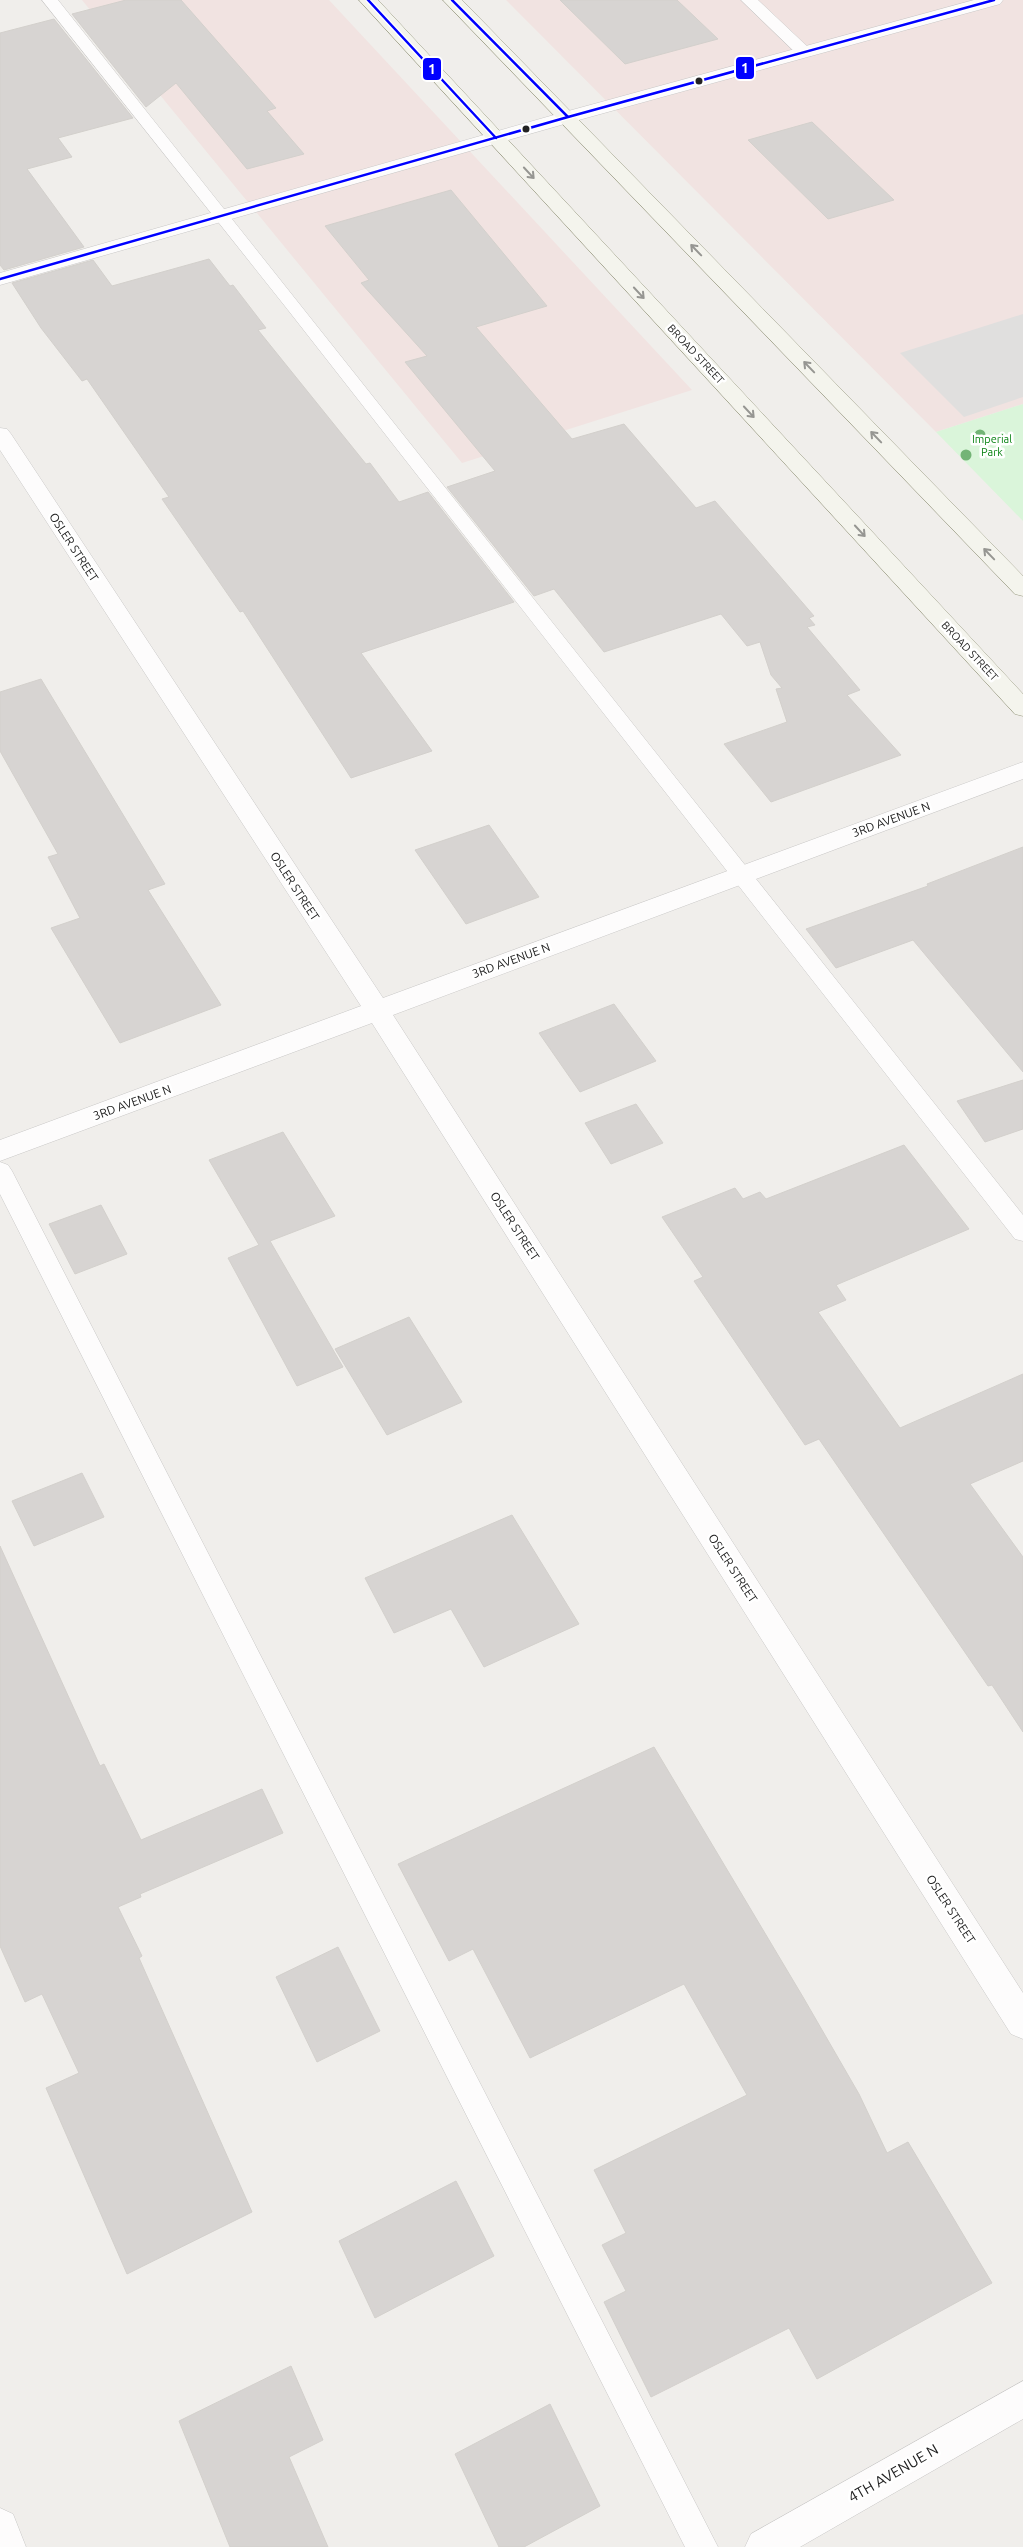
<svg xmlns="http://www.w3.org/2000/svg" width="1023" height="2547" viewBox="0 0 1023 2547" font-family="Ubuntu,sans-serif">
<rect width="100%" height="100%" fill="#f0eeeb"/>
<!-- commercial -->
<path fill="#f1e3e1" d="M82 0H329L692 390 462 463Z
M506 0H1023V404L936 432Z"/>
<!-- park -->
<path fill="#daf5da" d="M1023 404V521L936 432Z"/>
<!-- parking -->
<path fill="#e0dfde" d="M1023 314V397L964 417 900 353Z"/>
<!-- building -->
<path fill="#d7d4d2" stroke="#d3d0cc" d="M126 0H181L276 108 267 111 304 154 247 169 176 83 146 107 72 14Z
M560 0H677L718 39 625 64Z
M54 19 133 118 58 138 72 157 27 169 84 247 4 270 0 265V33Z
M812 122 894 200 828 219 748 140Z
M451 190 547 306 476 327 572 439 624 424 696 508 715 501 814 616 809 618 815 625 807 627 860 690 847 695 901 755 771 802 724 744 787 722 776 689 782 688 771 675 760 642 747 646 721 614 604 652 554 589 534 596 447 487 495 471 405 362 427 356 361 283 369 280 325 226Z
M209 259 230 286 233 285 266 328 258 330 366 464 370 463 399 502 428 492 514 602 361 653 432 751 351 778 243 611 240 612 162 499 169 497 87 379 82 381 41 328 12 283 93 260 112 286Z
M41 679 165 884 148 890 221 1005 120 1043 51 928 80 918 48 857 58 854 0 751V692Z
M489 825 539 897 466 924 415 850Z
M1023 847V1072L913 940 836 968 806 929 928 886 927 884Z
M614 1004 656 1061 580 1092 539 1033Z
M1023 1080V1129L985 1142 957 1101Z
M636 1104 663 1143 611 1164 585 1123Z
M283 1132 335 1216 270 1241 343 1367 297 1386 228 1258 259 1245 209 1160Z
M904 1145 969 1229 836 1285 846 1300 818 1312 900 1428 1023 1374V1461L970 1484 1023 1557V1732L992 1685 988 1686 819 1439 805 1445 694 1281 703 1277 662 1217 735 1188 743 1199 760 1192 766 1199Z
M101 1205 127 1254 75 1274 49 1224Z
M409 1317 462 1402 387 1435 335 1349Z
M82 1473 104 1517 34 1546 12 1501Z
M512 1515 579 1624 484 1667 451 1609 394 1633 365 1578Z
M0 1546 100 1766 104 1764 141 1840 262 1789 283 1833 140 1894 141 1897 118 1907 142 1956 139 1958 252 2212 127 2274 46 2088 79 2073 42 1994 25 2002 0 1946Z
M654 1747 803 1997 859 2094 887 2153 908 2142 992 2283 817 2379 789 2328 651 2397 604 2302 626 2291 602 2245 626 2233 594 2170 747 2095 684 1984 530 2058 473 1949 449 1961 398 1864Z
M338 1947 380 2031 317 2062 276 1977Z
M456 2181 494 2256 375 2318 339 2241Z
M291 2366 323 2440 289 2457 328 2547H230L179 2421Z
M550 2404 600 2506 524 2547H499L455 2454Z"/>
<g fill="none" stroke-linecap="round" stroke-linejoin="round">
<defs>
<path id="lane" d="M42 0H58L1023 1215V1241L1015 1239 288 310Z
M741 0H758L811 50 813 53 811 56H799Z
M0 1162 8 1165 12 1171 718 2547H685L0 1194Z"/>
<path id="street" d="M974 0H1003L1000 4 575 121 0 285V273L561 113Z
M0 428 7 429 11 434 383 998 1023 762V779L393 1015 1023 1993V2039L1011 2034 372 1023 0 1161V1140L361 1006 0 450Z
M1023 2381V2419L800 2547H745L751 2534Z
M0 2508 13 2514 26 2547H0Z"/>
<path id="secondary" d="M359 0H378L1023 694V716L1015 714Z
M443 0H462L1023 576V596L1015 594Z"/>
</defs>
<!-- lane casing -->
<use href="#lane" stroke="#c9c8c7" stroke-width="1"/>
<!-- street casing -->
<use href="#street" stroke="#c9c8c7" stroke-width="1"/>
<!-- secondary casing -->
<use href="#secondary" stroke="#999a82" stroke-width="1"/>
<!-- lane -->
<use href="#lane" fill="#fdfcfc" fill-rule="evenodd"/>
<!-- street -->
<use href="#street" fill="#fdfcfc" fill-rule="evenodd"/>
<!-- secondary -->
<use href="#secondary" fill="#f4f4ed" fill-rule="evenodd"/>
<defs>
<path id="bus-1" d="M368 0 496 138
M452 0 568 117
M0 279 568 117 994 0"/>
</defs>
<!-- bus-1 casing -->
<use href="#bus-1" stroke="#fff" stroke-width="5"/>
<!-- bus-1 -->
<use href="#bus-1" stroke="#00f" stroke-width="2.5"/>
</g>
<!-- trees -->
<g fill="#73b476">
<circle cx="980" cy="435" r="5.5"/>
<circle cx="966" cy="455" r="5.5"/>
</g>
<!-- one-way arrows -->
<defs><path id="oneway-shaft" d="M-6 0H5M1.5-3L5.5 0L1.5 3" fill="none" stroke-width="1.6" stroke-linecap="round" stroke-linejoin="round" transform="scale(1.25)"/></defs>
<g stroke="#969692">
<use href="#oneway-shaft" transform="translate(529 173) rotate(47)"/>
<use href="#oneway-shaft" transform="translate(696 250) rotate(-134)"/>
<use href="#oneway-shaft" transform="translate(639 293) rotate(47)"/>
<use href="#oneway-shaft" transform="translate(809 367) rotate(-134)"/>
<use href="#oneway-shaft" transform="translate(749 412) rotate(47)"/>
<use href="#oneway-shaft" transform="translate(876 437) rotate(-134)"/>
<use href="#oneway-shaft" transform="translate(860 531) rotate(47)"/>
<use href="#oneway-shaft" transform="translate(989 554) rotate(-134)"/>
</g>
<!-- markers -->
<g fill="#222" stroke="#fff" stroke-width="2">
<circle cx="699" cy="81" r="4.5"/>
<circle cx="526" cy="129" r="4.5"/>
</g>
<g text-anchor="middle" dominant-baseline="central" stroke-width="5" stroke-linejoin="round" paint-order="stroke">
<!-- far-street labels -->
<g font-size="11" fill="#222" stroke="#fff">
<text transform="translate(696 354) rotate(47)">BROAD STREET</text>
<text transform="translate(970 651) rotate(47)">BROAD STREET</text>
</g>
<!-- far-park labels -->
<g font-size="11" fill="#0c8416" stroke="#fff">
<text x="992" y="439">Imperial<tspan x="992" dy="13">Park</tspan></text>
</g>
<!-- street labels -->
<g font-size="12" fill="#222" stroke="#fff">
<text transform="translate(74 547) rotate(57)">OSLER STREET</text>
<text transform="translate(891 819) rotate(-20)">3RD AVENUE N</text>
<text transform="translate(295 886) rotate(57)">OSLER STREET</text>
<text transform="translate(511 960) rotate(-20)">3RD AVENUE N</text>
<text transform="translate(132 1102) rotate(-20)">3RD AVENUE N</text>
<text transform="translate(515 1226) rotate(57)">OSLER STREET</text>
<text transform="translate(733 1568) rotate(57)">OSLER STREET</text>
<text transform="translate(951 1909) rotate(57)">OSLER STREET</text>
</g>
<!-- near-street labels -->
<g font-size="15" fill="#222" stroke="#fff">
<text transform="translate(893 2473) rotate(-30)">4TH AVENUE N</text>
</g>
</g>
<g stroke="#fff" stroke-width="2">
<rect x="735" y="56" width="20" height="24" rx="5" fill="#00f"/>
<rect x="422" y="57" width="20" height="24" rx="5" fill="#00f"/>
</g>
<g font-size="14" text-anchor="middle" font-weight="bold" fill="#fff">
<text x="745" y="73">1</text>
<text x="432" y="74">1</text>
</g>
</svg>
